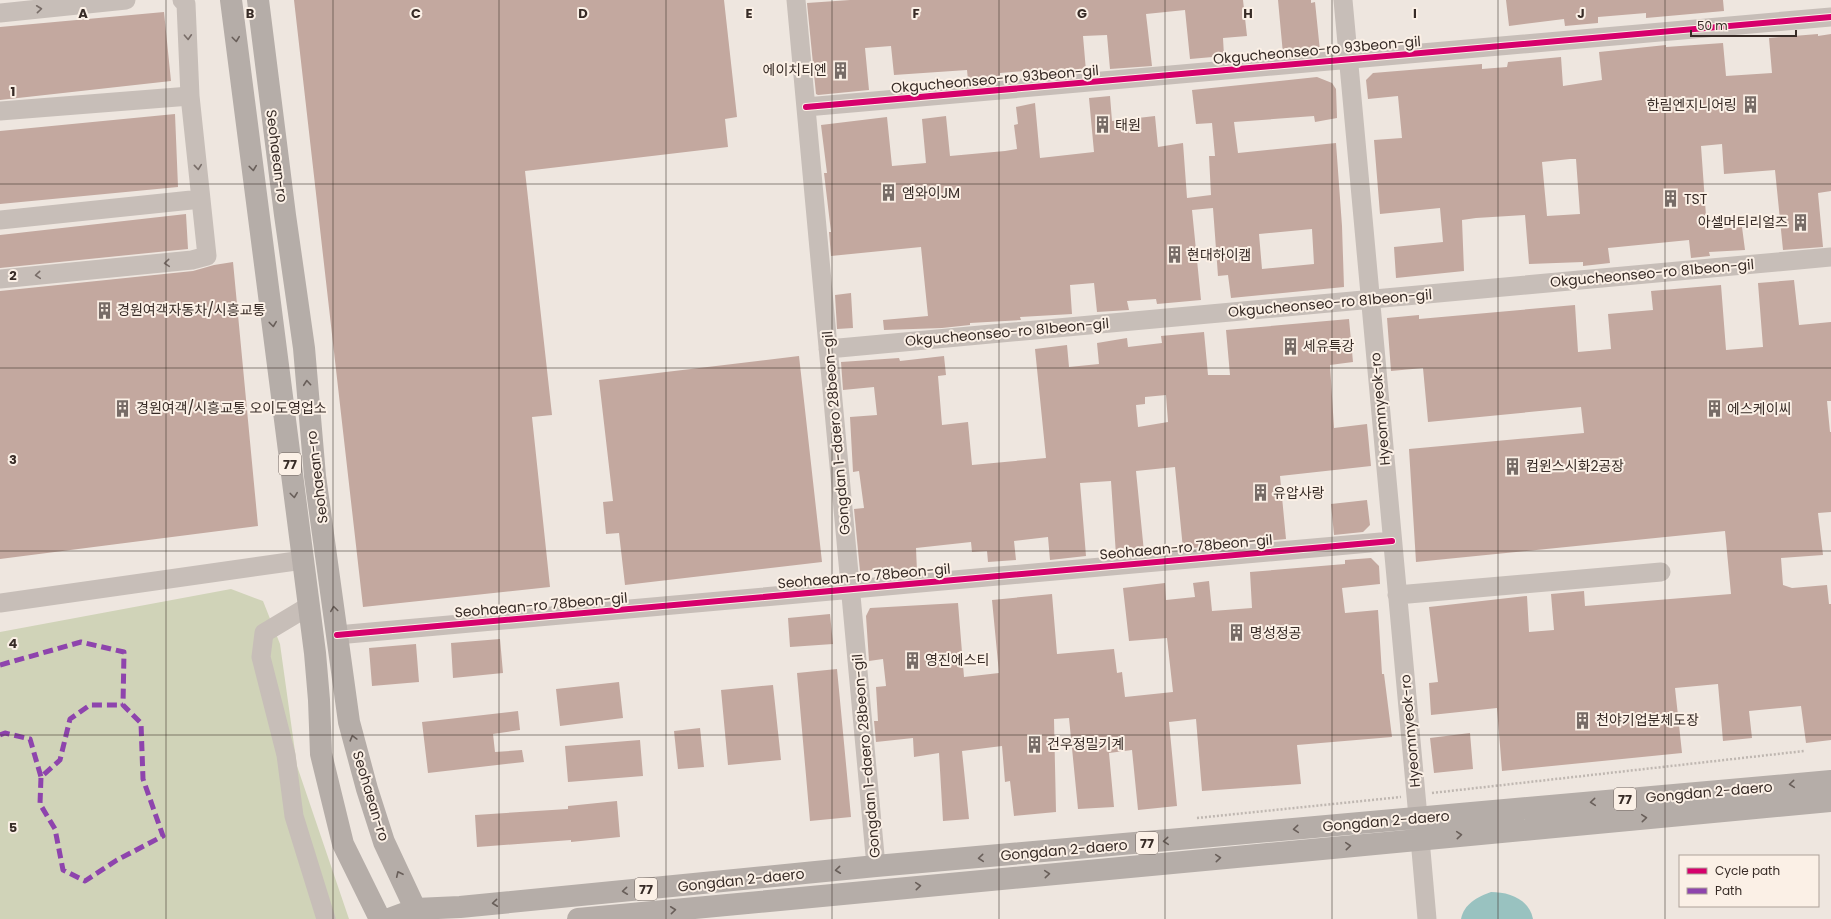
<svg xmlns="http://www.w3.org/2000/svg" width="1831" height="919" viewBox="0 0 1831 919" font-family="Poppins,'Noto Sans KR',sans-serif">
<rect width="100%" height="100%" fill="#eee6df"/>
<!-- green -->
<path fill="#d0d3b8" d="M231 589 263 601 280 644 297 766 349 919H0V632Z"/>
<!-- water -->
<path fill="#99c2c0" d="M1491 892C1509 892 1529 899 1533 919H1461C1464 904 1477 897 1491 892Z"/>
<!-- building -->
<path fill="#c3a89f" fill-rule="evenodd" d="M294 0H724L737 117 725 119 728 147 525 171 552 415 532 417 550 587 363 607Z
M850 0H1243L1247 36 1223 38 1224 56 1190 59 1185 10 1146 14 1152 66 1110 69 1107 35 1083 36 1086 71 1037 76 1036 70 1000 73V77L968 80 967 70 894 75 891 46 865 48 869 90 818 95 816 94 807 3Z
M1278 0H1311V3L1315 2 1320 51 1283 54Z
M1506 0H1723L1724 11 1646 18V13L1598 17V23L1565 26 1564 19 1509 26Z
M164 12 171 81 0 100V27Z
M1818 34V36L1831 34V191L1818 193 1823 247 1783 250 1775 170 1724 174 1722 144 1701 146 1707 230 1742 227 1745 250 1709 252 1710 256 1691 258 1689 240 1608 248 1610 263 1583 266V262L1529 264 1525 215 1476 218 1462 220 1464 271 1396 278 1394 247 1443 242 1440 208 1380 214 1374 140 1402 138 1398 96 1368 99 1366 80 1373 73 1482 64V69L1507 67 1508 62 1561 57 1563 86 1602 80 1599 52 1666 45V47L1723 43 1726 76 1772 73 1769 38ZM1570 159H1576L1580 214 1547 216 1542 162Z
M1317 77 1332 83 1336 89 1337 118 1315 122 1314 116 1234 122 1238 153 1336 143 1342 226 1344 287 1231 298 1228 275 1218 276 1213 208 1192 210 1201 300 1157 304 1156 299 1127 301 1129 310 1097 312 1094 283 1070 285 1072 314 1020 317 1021 320 970 323V325L942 328 884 330 883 320 928 316 921 247 831 256 829 232H831L824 173H827L821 125 887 117 892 166 926 163 922 119 946 116 950 156 1005 151 1017 149 1014 125 1018 124 1016 107 1035 103 1040 158 1094 152 1089 98 1110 96 1112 121 1155 116 1158 147 1183 143 1187 198 1211 195 1209 156H1215L1212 123 1196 124 1192 90ZM1312 229 1314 264 1262 269 1259 234Z
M175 114 178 187 0 204V131Z
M186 214 188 249 0 268V235Z
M233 262 258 526 0 559V291L193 271 214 265Z
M1794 280 1799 325 1831 322V401H1827L1830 432H1831V512L1818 513 1823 555 1781 558 1783 585 1792 588 1827 585 1829 604H1831V740L1806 743 1801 706 1749 711 1752 738 1723 741 1718 684 1675 688 1682 753 1502 771 1497 708 1431 715 1429 683 1438 682 1429 607 1527 596 1529 632 1554 630 1551 594 1584 591 1585 606 1731 594 1725 531 1416 562 1409 449 1584 433 1581 407 1428 422 1423 368 1391 371 1387 318 1419 315V319L1575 305 1578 352 1611 349 1608 314 1653 310 1651 291 1721 285 1726 350 1763 347 1758 283Z
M851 293 853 328 837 329 835 295Z
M1349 319 1353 362 1330 365 1334 428 1367 424 1371 466 1280 476 1286 539 1183 549 1175 467 1136 471 1144 552 1116 555 1111 481 1080 483 1086 556 1050 560 1048 537 1014 541 1016 560 988 562 987 551 972 552 971 542 916 548 917 572 888 575V569L860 571 854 509 864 508 859 471 853 472 850 417 877 415 874 387 843 390 841 362 899 358 900 361 944 356 946 375 938 376 942 425 968 422 972 465 1046 458 1035 349 1067 345 1069 367 1099 364 1097 343 1127 338 1128 347 1162 343 1161 336 1204 332 1208 375H1230L1226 330ZM1166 395 1168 422 1138 427 1136 405 1145 404V397Z
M799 356 822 562 625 585 619 533 606 534 603 502 613 501 599 380Z
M1367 500 1370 525 1363 532 1334 535 1331 504Z
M1371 558 1379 566 1380 584 1342 588 1345 613 1378 610 1382 674H1384L1392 737 1297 745 1301 784 1202 791 1196 719 1169 722 1177 806 1138 810 1132 750 1109 753 1114 807 1078 809 1069 718 1054 719 1056 812 1014 816 1010 781 1005 782 1002 746 962 751 969 819 943 821 939 753 914 757 913 738 876 742 874 721H878L876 687 886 686 883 659 869 661 866 616 870 608 958 603 964 677 999 673 992 600 1052 594 1057 654 1114 649 1117 673 1122 672 1125 697 1173 692 1167 638 1129 641 1123 588 1165 583 1166 600 1195 597 1193 583 1209 581 1212 611 1252 608 1250 572 1345 564V560Z
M830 614 833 644 790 647 788 618Z
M500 639 503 673 453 678 451 643Z
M416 644 419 682 372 686 369 648Z
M837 669 851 817 810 821 797 673Z
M619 682 623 718 560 726 556 689Z
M773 685 781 760 728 765 721 690Z
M518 711 520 730 493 734 495 752 522 750 524 762 428 773 422 722Z
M700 728 704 767 678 769 674 731Z
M1470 733 1473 769 1434 773 1430 738Z
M640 740 643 776 568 782 565 746Z
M617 801 620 837 571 842V840L477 847 475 815 568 809V806Z"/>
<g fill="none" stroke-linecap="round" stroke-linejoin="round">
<!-- path -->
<path stroke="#bfb7b1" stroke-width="2.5" stroke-dasharray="2 2" stroke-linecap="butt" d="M1432 793 1804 751
M1197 818 1401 797"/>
<!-- minor -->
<path stroke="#c7beb8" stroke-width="19" d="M796 0 876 866
M1343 0 1418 817
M0 13 126 0
M806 107 1831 17
M0 111 190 96
M0 220 201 199
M0 279 192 260 207 256 190 96 186 4 182 0
M828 349 1831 257
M1397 595 1661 572
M0 603 303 560
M309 606 264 633 261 657 286 755 294 816 326 919
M337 635 1392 541
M1420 839 1427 919"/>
<!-- major -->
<path stroke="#b5ada8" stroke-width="22" d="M231 0 315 653 319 700 321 754 343 844 380 919
M258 0 285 215 304 348 315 476 349 722 367 789 384 842 420 919
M389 919 416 909 460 907 876 866 1831 781
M578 919 1831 801"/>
<!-- quiet -->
<path stroke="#8e44ad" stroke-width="5" stroke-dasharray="10 5" stroke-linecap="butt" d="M0 665 81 642 124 652 123 705 141 723 143 779 163 836 117 860 85 881 63 870 55 829 40 804 41 777 60 760 70 719 90 705H123
M0 735 5 733 30 739 41 777"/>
<defs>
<path id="cycleway" d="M806 107 1831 17
M337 635 1392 541"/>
</defs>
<!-- cycleway casing -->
<use href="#cycleway" stroke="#fbf0e6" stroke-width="8"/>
<!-- cycleway -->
<use href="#cycleway" stroke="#d6006c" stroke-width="6"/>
</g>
<!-- one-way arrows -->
<defs><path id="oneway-chevron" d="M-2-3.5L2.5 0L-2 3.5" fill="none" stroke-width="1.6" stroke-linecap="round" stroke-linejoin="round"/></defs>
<g stroke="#786d68">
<use href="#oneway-chevron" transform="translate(39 9) rotate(-6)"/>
<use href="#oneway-chevron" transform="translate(188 37) rotate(87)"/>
<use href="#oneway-chevron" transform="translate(198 167) rotate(84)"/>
<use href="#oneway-chevron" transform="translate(167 263) rotate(175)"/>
<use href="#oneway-chevron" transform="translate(38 275) rotate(175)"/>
</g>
<g stroke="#695f5a">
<use href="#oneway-chevron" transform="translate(236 39) rotate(83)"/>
<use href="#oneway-chevron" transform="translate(253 168) rotate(83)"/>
<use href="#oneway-chevron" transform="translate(273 324) rotate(83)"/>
<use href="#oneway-chevron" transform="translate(307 383) rotate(-95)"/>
<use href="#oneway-chevron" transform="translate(294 495) rotate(83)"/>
<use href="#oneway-chevron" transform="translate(334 609) rotate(-98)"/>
<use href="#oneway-chevron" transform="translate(353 738) rotate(-105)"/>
<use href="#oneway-chevron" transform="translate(1792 784) rotate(175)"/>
<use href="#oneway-chevron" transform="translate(1593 802) rotate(175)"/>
<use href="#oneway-chevron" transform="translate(1644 818) rotate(-5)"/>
<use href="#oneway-chevron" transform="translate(1296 829) rotate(175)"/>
<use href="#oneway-chevron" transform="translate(1459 835) rotate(-5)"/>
<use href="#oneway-chevron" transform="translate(1166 841) rotate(175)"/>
<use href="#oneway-chevron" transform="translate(1348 846) rotate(-5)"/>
<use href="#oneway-chevron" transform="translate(981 858) rotate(175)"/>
<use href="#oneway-chevron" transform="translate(1218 858) rotate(-5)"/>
<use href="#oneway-chevron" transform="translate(838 870) rotate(174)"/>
<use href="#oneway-chevron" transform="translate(399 874) rotate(-115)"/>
<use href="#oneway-chevron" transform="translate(1047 874) rotate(-5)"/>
<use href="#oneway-chevron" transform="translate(918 886) rotate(-5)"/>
<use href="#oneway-chevron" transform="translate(625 891) rotate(174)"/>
<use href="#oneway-chevron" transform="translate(495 903) rotate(174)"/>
<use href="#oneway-chevron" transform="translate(673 910) rotate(-6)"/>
</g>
<!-- grid -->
<path fill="none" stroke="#372b26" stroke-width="1" stroke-opacity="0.55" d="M166 0V919M333 0V919M499 0V919M666 0V919M832 0V919M999 0V919M1165 0V919M1332 0V919M1498 0V919M1665 0V919M0 184H1831M0 368H1831M0 551H1831M0 735H1831"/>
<!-- icons -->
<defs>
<symbol id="building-bare" viewBox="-9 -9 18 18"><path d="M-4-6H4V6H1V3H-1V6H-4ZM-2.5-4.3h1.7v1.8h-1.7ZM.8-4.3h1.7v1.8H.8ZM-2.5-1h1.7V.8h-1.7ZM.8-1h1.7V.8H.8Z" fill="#776c67" stroke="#fbf0e6" stroke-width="2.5" paint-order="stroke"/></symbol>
</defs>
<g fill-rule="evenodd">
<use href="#building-bare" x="828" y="58" width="25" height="25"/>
<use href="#building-bare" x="1738" y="92" width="25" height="25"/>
<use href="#building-bare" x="1090" y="112" width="25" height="25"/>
<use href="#building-bare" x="876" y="180" width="25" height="25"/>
<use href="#building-bare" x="1658" y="186" width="25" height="25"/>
<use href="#building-bare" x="1788" y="210" width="25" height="25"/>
<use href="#building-bare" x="1162" y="242" width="25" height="25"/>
<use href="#building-bare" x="92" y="298" width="25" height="25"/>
<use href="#building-bare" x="1278" y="334" width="25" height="25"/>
<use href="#building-bare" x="110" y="396" width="25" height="25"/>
<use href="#building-bare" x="1702" y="396" width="25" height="25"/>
<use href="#building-bare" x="1500" y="454" width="25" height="25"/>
<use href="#building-bare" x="1248" y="480" width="25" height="25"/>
<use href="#building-bare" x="1224" y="620" width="25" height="25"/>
<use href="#building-bare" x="900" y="648" width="25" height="25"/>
<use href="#building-bare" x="1570" y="708" width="25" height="25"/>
<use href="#building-bare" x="1022" y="732" width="25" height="25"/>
</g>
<g text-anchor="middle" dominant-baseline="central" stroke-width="4" stroke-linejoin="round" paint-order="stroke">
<!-- shield labels -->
<g fill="#fbf0e6" stroke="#726660" stroke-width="1">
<rect x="279" y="453" width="22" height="22" rx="3"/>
<rect x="1614" y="788" width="22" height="22" rx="3"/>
<rect x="1136" y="832" width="22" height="22" rx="3"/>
<rect x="635" y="878" width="22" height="22" rx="3"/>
</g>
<g font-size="13" font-weight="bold" fill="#372b26">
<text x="290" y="464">77</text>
<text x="1625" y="799">77</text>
<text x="1147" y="843">77</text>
<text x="646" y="889">77</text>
</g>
<!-- street labels -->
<g font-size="14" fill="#372b26" stroke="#fbf0e6">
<text transform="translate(1317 50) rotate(-5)">Okgucheonseo-ro 93beon-gil</text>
<text transform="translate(995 79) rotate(-5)">Okgucheonseo-ro 93beon-gil</text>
<text transform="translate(277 156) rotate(83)">Seohaean-ro</text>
<text transform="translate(1652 273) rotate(-5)">Okgucheonseo-ro 81beon-gil</text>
<text transform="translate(1330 303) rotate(-5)">Okgucheonseo-ro 81beon-gil</text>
<text transform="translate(1007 332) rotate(-5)">Okgucheonseo-ro 81beon-gil</text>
<text transform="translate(1380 409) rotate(-95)">Hyeomnyeok-ro</text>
<text transform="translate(836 433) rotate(-95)">Gongdan 1-daero 28beon-gil</text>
<text transform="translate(317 477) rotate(-97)">Seohaean-ro</text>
<text transform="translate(1186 547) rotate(-5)">Seohaean-ro 78beon-gil</text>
<text transform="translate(864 576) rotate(-5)">Seohaean-ro 78beon-gil</text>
<text transform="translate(541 605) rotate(-5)">Seohaean-ro 78beon-gil</text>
<text transform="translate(1410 731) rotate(-95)">Hyeomnyeok-ro</text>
<text transform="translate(866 756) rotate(-95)">Gongdan 1-daero 28beon-gil</text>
<text transform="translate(1709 792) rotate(-5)">Gongdan 2-daero</text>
<text transform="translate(371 796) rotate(73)">Seohaean-ro</text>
<text transform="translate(1386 821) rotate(-5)">Gongdan 2-daero</text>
<text transform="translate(1064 850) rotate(-5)">Gongdan 2-daero</text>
<text transform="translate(741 880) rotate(-6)">Gongdan 2-daero</text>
</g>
<!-- poi labels -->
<g font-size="14" fill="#372b26" stroke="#fbf0e6" text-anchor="start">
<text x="827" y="70" text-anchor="end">에이치티엔</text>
<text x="1737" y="105" text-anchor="end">한림엔지니어링</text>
<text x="1115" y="125">태원</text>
<text x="902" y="193">엠와이JM</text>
<text x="1684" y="199">TST</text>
<text x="1788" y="222" text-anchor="end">아셀머티리얼즈</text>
<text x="1187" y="255">현대하이캠</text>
<text x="117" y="310">경원여객자동차/시흥교통</text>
<text x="1303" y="346">세유특강</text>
<text x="136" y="408">경원여객/시흥교통 오이도영업소</text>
<text x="1727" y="409">에스케이씨</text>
<text x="1526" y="466">컴윈스시화2공장</text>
<text x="1273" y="493">유압사랑</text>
<text x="1250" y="633">명성정공</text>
<text x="925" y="660">영진에스티</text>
<text x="1596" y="720">천야기업분체도장</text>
<text x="1047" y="744">건우정밀기계</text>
</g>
</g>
<g font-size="13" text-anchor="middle" font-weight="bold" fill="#372b26" stroke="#fbf0e6" stroke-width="4" stroke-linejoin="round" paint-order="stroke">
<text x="83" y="18">A</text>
<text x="250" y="18">B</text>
<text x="416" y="18">C</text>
<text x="583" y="18">D</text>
<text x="749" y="18">E</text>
<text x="916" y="18">F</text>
<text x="1082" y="18">G</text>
<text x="1248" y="18">H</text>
<text x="1415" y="18">I</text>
<text x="1581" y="18">J</text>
<text x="13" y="96">1</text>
<text x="13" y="280">2</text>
<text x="13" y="464">3</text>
<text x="13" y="648">4</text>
<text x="13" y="832">5</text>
</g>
<!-- legend -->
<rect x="1679" y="855" width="140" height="52" fill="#fbf0e6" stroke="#ada199"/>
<rect x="1687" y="868" width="20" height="6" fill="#d6006c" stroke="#ada199"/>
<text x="1715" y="875" font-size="12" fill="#372b26">Cycle path</text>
<rect x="1687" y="888" width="20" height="6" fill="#8e44ad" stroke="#ada199"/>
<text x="1715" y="895" font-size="12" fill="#372b26">Path</text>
<!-- scale -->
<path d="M1691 30v6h105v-6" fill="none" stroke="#372b26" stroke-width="2"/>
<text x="1697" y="30" font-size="12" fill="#372b26" stroke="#fbf0e6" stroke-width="3" paint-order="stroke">50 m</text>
</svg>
